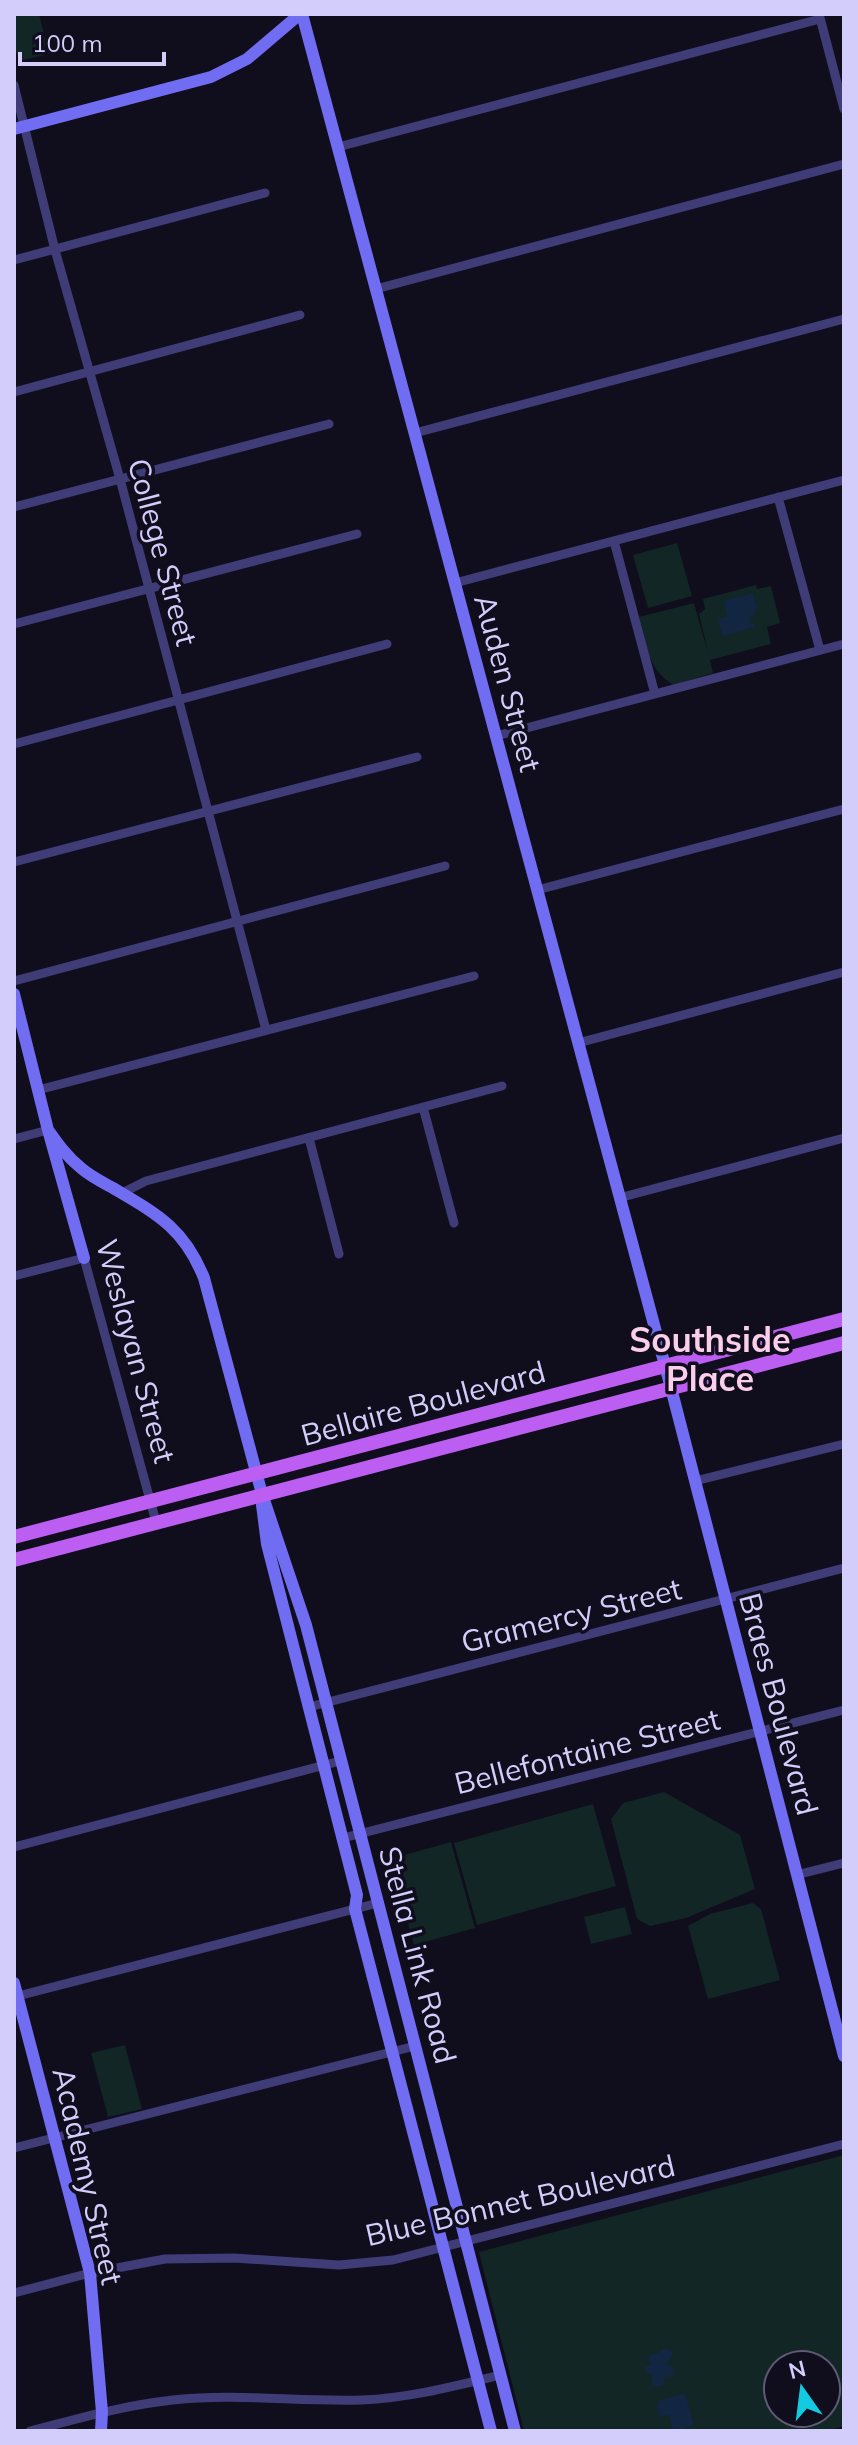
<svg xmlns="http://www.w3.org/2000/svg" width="858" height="2445" viewBox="0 0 858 2445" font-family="Mulish,sans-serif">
<rect width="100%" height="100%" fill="#100d1d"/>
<!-- green -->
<path fill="#112625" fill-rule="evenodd" d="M14 14H39L49 54 19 61 14 44Z
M677 543 692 596 648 608 633 555Z
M756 585 757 589 771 586 780 623 767 627 771 644 710 660 713 673 673 685C647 668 647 646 639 617L694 603 708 653 699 614 705 609 703 599Z
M664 1792 740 1835 755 1889 686 1918 650 1926 637 1919 611 1819 623 1803Z
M593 1804 616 1886 477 1925 454 1843Z
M451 1842 475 1928 414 1945 390 1859Z
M753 1903 761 1909 780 1980 708 1999 688 1926 710 1914Z
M625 1907 632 1934 591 1944 584 1917Z
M125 2045 142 2109 108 2117 91 2053Z
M844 2155V2426L826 2431H524L479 2252ZM778 2365H826V2413H778Z"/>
<!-- water -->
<path fill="#122541" d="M753 593 757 607 755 615 749 617 751 624 754 623 755 627 723 636 718 619 727 616 723 601Z
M664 2348 672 2351V2357L667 2363 673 2368 674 2372 670 2377H664V2385L657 2387 653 2385 651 2375 645 2371V2367L651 2364 648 2358 650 2355 658 2353Z
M685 2393 694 2425 673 2431 669 2415 660 2417 657 2406 660 2400Z"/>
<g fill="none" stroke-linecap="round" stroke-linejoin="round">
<!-- street -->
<path stroke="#3f3c78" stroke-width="9" d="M819 14 844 109
M14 85 55 250 120 479 266 1030
M338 147 820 19
M14 260 265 193
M376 289 844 164
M14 392 300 315
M415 433 844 319
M778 497 820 650
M14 507 329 424
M614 541 655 694
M455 583 844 480
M14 624 357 534
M496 736 844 644
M14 744 387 644
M14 862 417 757
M537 890 844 809
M14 981 445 866
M578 1043 844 972
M38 1090 474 976
M423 1107 454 1223
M309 1138 339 1254
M14 1139 48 1130
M122 1193 146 1181 502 1086
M619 1198 844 1138
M14 1276 84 1258 156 1522
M695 1481 844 1444
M309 1707 844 1568
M343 1838 844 1710
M14 1847 340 1761
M796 1875 844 1863
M14 1997 378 1903
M14 2148 415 2046
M14 2293 90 2273 165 2259 234 2258 339 2265 393 2260 844 2144
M30 2431C77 2419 124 2405 173 2400 236 2393 299 2402 362 2400 409 2398 455 2386 500 2375"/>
<!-- secondary -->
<path stroke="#706df2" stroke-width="12" d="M302 14 671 1388 844 2056
M14 129 211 77 247 59 300 14
M14 994 48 1130 84 1258
M48 1130C58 1144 67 1157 81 1168 90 1176 102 1182 113 1188 157 1214 184 1228 204 1278L262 1494 306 1625 515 2431
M262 1505 267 1544 357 1895 355 1909 491 2431
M14 1983 90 2273 102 2412 101 2431"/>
<!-- primary -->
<path stroke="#bb5ef1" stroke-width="14" d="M14 1537 844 1319
M14 1560 844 1343"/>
</g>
<g text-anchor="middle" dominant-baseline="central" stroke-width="7" stroke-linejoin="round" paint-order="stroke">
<!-- street labels -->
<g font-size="30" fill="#d3cdfb" stroke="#100d1d">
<text transform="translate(163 552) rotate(75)">College Street</text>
<text transform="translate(508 683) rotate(75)">Auden Street</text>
<text transform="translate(136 1351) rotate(75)">Weslayan Street</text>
<text transform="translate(423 1403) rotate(-15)">Bellaire Boulevard</text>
<text transform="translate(571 1615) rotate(-14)">Gramercy Street</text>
<text transform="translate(779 1704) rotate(75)">Braes Boulevard</text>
<text transform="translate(587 1751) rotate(-14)">Bellefontaine Street</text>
<text transform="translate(418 1955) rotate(75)">Stella Link Road</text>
<text transform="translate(88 2176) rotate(77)">Academy Street</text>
<text transform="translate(520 2200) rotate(-13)">Blue Bonnet Boulevard</text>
</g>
<!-- quarter labels -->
<g font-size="34" font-weight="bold" fill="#fbcfeb" stroke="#100d1d">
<text x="710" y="1339">Southside<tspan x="710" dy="39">Place</tspan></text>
</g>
</g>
<!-- border -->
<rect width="858" height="2445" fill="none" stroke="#d3cdfb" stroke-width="32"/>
<!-- north arrow -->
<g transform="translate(802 2389) rotate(346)"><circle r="38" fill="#100d1d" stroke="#5e5a76" stroke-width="2"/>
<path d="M0-6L14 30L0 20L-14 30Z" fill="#13cbe1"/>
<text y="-12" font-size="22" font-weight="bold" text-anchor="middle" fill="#d3cdfb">N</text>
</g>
<!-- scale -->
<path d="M20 52v12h144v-12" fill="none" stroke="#d3cdfb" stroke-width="4"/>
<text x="32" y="52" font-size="24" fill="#d3cdfb" stroke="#100d1d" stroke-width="6" paint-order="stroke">100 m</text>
</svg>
